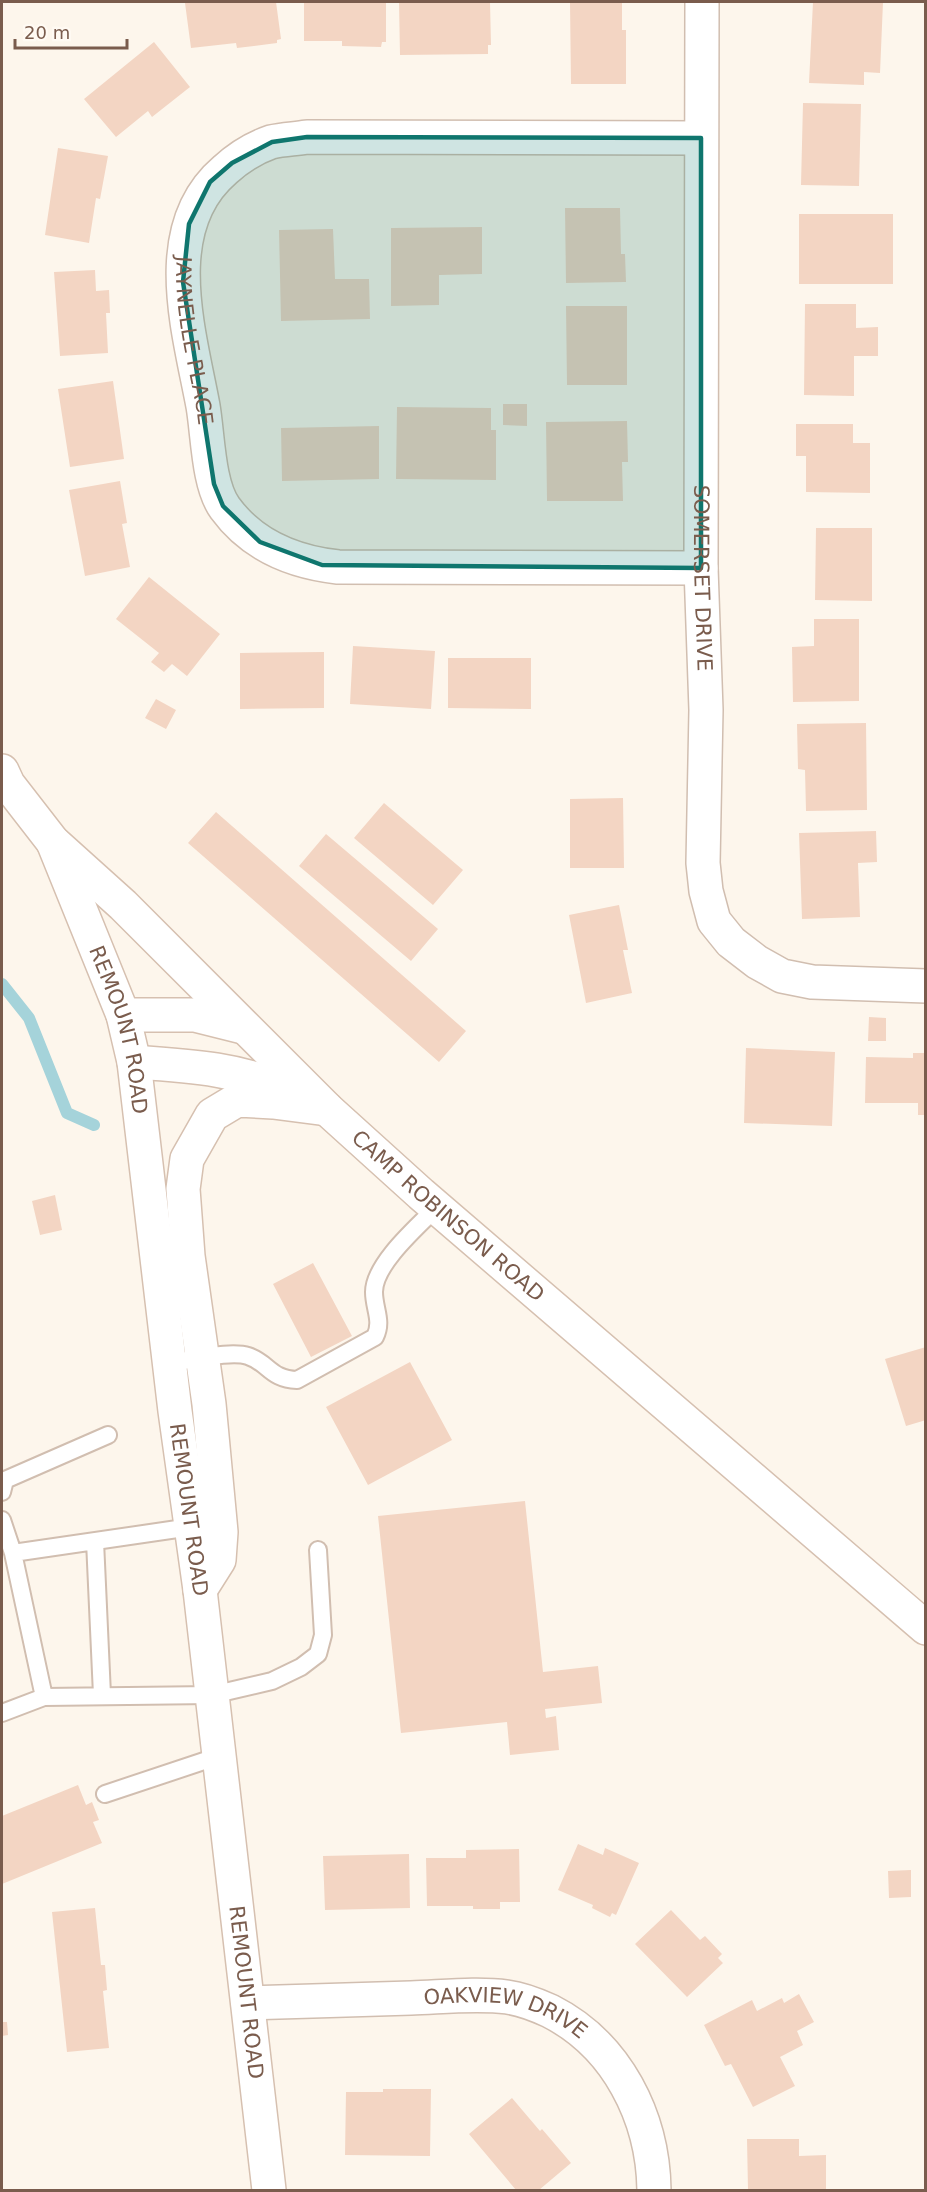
<svg xmlns="http://www.w3.org/2000/svg" width="927" height="2192" viewBox="0 0 927 2192" font-family="'DejaVu Sans',sans-serif">
<rect width="100%" height="100%" fill="#fdf6ec"/>
<g fill="none" stroke-linecap="round" stroke-linejoin="round">
<!-- stream -->
<path stroke="#a5d3da" stroke-width="12" d="M2 984 29 1018 67 1113 94 1125"/>
</g>
<!-- building -->
<path fill="#f3d5c3" d="M195 2H276L281 39 277 40V43L237 48 236 43 191 48 185 3Z
M304 2H386V42H382L381 47 342 46V41H304Z
M399 2H490L491 45H488V54L400 55Z
M570 2H622V30H626V84H571Z
M813 2H883L880 73 864 72V85L809 83Z
M154 42 190 87 152 117 148 111 116 137 84 99Z
M803 103 861 104 859 186 801 185Z
M58 148 108 156 100 199 96 198 89 243 45 235Z
M565 208H620L621 254H625L626 282 566 283Z
M799 214H893V284H799Z
M482 227V274L439 275V305L391 306V228Z
M333 229 335 279H369L370 319 281 321 279 230Z
M95 270 96 291 109 290 110 313H106L108 353 60 356 54 272Z
M805 304H856V328L878 327V356H854V396L804 395Z
M566 306H627V385H567Z
M113 381 124 459 70 467 58 389Z
M503 404H527V426L503 425Z
M397 407 491 408V430H496V480L396 479Z
M627 421 628 462H622L623 501H547L546 422Z
M796 424H853V443H870V493L806 492V456H796Z
M379 426V479L282 481 281 428Z
M120 481 127 523 122 524 130 567 85 576 69 490Z
M816 528H872V601L815 600Z
M149 577 220 634 187 676 172 664 164 672 151 662 159 653 116 619Z
M814 619H859V701L793 702 792 647 814 646Z
M353 646 435 651 431 709 350 704Z
M324 652V708L240 709V653Z
M448 658H531V709L448 708Z
M156 699 176 710 166 729 145 718Z
M866 723 867 810 806 811 805 770 798 769 797 724Z
M623 798 624 868H570V799Z
M384 803 463 870 433 905 354 838Z
M216 812 466 1031 439 1062 188 843Z
M876 831 877 862 858 863 860 917 802 919 799 833Z
M326 834 438 929 411 961 299 866Z
M619 905 628 950H623L632 993 586 1003 569 915Z
M869 1017 886 1018V1041H868Z
M746 1048 835 1052 832 1126 744 1123Z
M913 1053H926V1115H918V1103H865L866 1057 913 1058Z
M55 1195 62 1230 40 1235 32 1201Z
M313 1263 352 1336 311 1357 273 1284Z
M926 1347V1420L906 1426 885 1359Z
M410 1362 452 1440 368 1485 326 1407Z
M525 1501 543 1672 598 1666 602 1703 545 1709 546 1718 556 1716 559 1750 510 1755 507 1722 401 1733 378 1516Z
M78 1785 86 1805 92 1802 99 1820 93 1822 102 1843 2 1884V1816Z
M578 1844 603 1855 605 1848 639 1863 616 1915 612 1913 610 1917 592 1908 593 1905 558 1890Z
M519 1849 520 1902H500V1909H473V1906H427L426 1858H466V1850Z
M409 1854 410 1908 325 1910 323 1856Z
M911 1870V1897L889 1898 888 1871Z
M95 1908 101 1965H105L107 1990 103 1991 109 2048 67 2052 52 1912Z
M671 1910 700 1940 705 1936 722 1954 718 1958 723 1963 687 1997 635 1944Z
M799 1994 814 2022 797 2031 803 2045 780 2057 795 2086 753 2107 731 2064 725 2066 704 2025 752 2000 757 2011 782 1998 784 2003Z
M2 2022H7L8 2035 2 2036Z
M383 2089H431L430 2156 345 2155 346 2092H383Z
M512 2098 540 2131 542 2129 571 2163 539 2190H516L469 2134Z
M747 2139H799V2156L826 2155V2190H748Z"/>
<g fill="none" stroke-linecap="round" stroke-linejoin="round">
<defs>
<path id="lane" d="M169 1364C188 1360 231 1350 248 1356 269 1363 270 1379 297 1380L375 1337C383 1321 374 1309 374 1292 374 1264 418 1226 437 1207
M2 1492 5 1480 108 1435
M2 1520 13 1553 191 1527
M95 1541 102 1695
M13 1553 44 1697
M2 1713 44 1697 212 1695 272 1681 301 1667 318 1654 323 1635 318 1550
M105 1794 219 1756"/>
<g id="street">
<path id="s1" d="M702 2 701 568 706 710 703 863 706 891 714 921 731 942 757 962 782 976 812 982 926 986"/>
<path id="s2" d="M701 138 307 137C296 139 283 139 271 142 254 148 238 158 225 170 157 228 189 331 203 406 208 435 208 485 225 508 252 545 293 562 338 567L701 568"/>
<path id="s3" d="M248 2003C302 2001 357 2000 411 1998 442 1997 477 1993 507 1997 522 1999 537 2005 550 2011 617 2045 653 2117 654 2190"/>
</g>
<g id="secondary">
<path id="s4" d="M2 771 8 784 53 842 123 905 327 1109 421 1194 926 1628"/>
<path id="s5" d="M53 842 123 1015 134 1062 175 1411 200 1590 269 2190"/>
<path d="M123 1015H195L243 1027"/>
<path d="M134 1062C193 1066 240 1069 296 1093"/>
<path d="M200 1590 219 1560 221 1532 209 1404 188 1256 183 1189 187 1159 212 1115 237 1100 273 1102 327 1109"/>
</g>
</defs>
<!-- lane casing -->
<use href="#lane" stroke="#d1beb0" stroke-width="20"/>
<!-- street casing -->
<use href="#street" stroke="#d1beb0" stroke-width="36"/>
<!-- secondary casing -->
<use href="#secondary" stroke="#d6c0b0" stroke-width="36"/>
<!-- lane -->
<use href="#lane" stroke="#fff" stroke-width="16"/>
<!-- street -->
<use href="#street" stroke="#fff" stroke-width="33"/>
<!-- secondary -->
<use href="#secondary" stroke="#fff" stroke-width="33"/>
</g>
<!-- marked area -->
<path fill="#0f766e" fill-opacity="0.2" stroke="#0f766e" stroke-width="4.5" stroke-linejoin="round" d="M307 137 701 138V568L322 565 260 542 223 506 214 484 183 282 189 224 210 182 232 163 272 142Z"/>
<g text-anchor="middle" dominant-baseline="central" stroke-width="6" stroke-linejoin="round" paint-order="stroke">
<!-- street labels -->
<g font-size="21" fill="#7a5c4d" stroke="#fffaf3">
<text stroke="none"><textPath href="#s2" startOffset="668">JAYNELLE PLACE</textPath></text>
<text stroke="none"><textPath href="#s1" startOffset="576">SOMERSET DRIVE</textPath></text>
<text stroke="none"><textPath href="#s5" startOffset="200">REMOUNT ROAD</textPath></text>
<text stroke="none"><textPath href="#s4" startOffset="632">CAMP ROBINSON ROAD</textPath></text>
<text stroke="none"><textPath href="#s5" startOffset="686">REMOUNT ROAD</textPath></text>
<text stroke="none"><textPath href="#s5" startOffset="1172">REMOUNT ROAD</textPath></text>
<text stroke="none"><textPath href="#s3" startOffset="261">OAKVIEW DRIVE</textPath></text>
</g>
</g>
<!-- border -->
<rect width="927" height="2192" fill="none" stroke="#7a5c4d" stroke-width="6"/>
<!-- scale -->
<path d="M15 39v9h112v-9" fill="none" stroke="#7a5c4d" stroke-width="3"/>
<text x="24" y="39" font-size="18" fill="#7a5c4d" stroke="#fffaf3" stroke-width="4.5" paint-order="stroke">20 m</text>
</svg>
